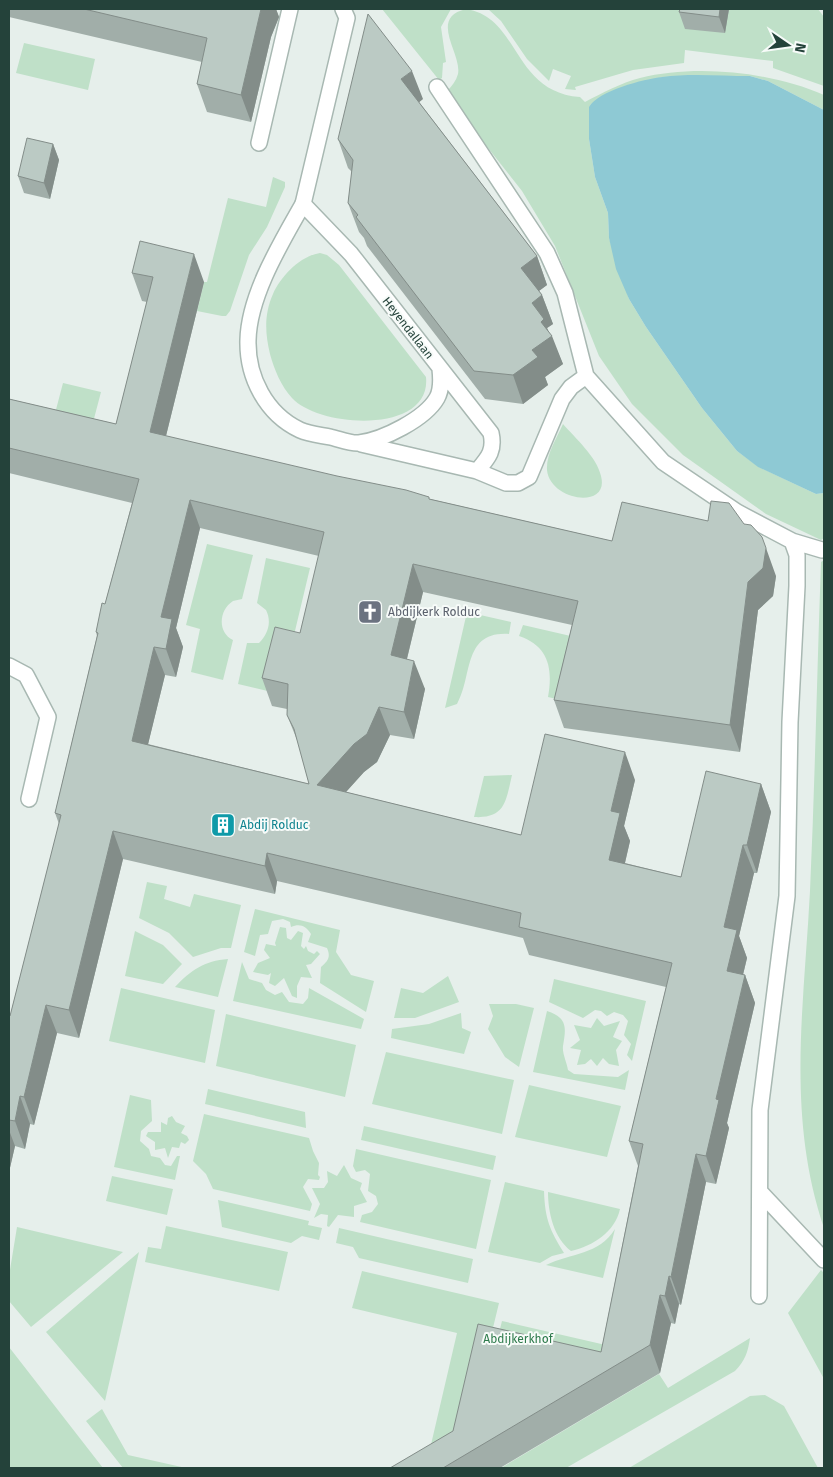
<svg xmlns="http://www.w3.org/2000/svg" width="833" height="1477" viewBox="0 0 833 1477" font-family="'Fira Sans',sans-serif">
<rect width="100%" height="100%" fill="#e6efeb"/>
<!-- green -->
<path fill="#bfe0c8" d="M382 9H451L441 27 446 62 443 63 442 78 439 80Z
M466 9C520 17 512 92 580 97L585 102C602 93 621 83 640 78 697 64 771 72 824 95V110L768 81 750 76 662 77 591 104 589 108V139L595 177 608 213 609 238 629 299 646 327 702 408 737 451 759 467 816 494 824 493V538L821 540 766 514 683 455 632 404 599 356 555 246 522 191 462 115 447 91C452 86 456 81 458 74 462 53 428 18 466 9Z
M488 9H818L824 17V86L773 68V61L685 50 684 63 633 70 575 87 576 90 565 89 571 76 553 69 549 81 527 59 501 21Z
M24 43 95 59 88 90 16 73Z
M273 177 285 182V187L267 227 249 255 230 311 226 316H222L197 311 204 282H207L228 198 266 207Z
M320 253 327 255 339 265 426 377C432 435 319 428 292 398 281 386 274 369 270 354 265 333 264 314 273 294 281 276 300 256 320 253Z
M63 383 101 392 91 430 53 421Z
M563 424C575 438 597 457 601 476 610 510 550 501 547 470 546 454 557 438 563 424Z
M207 544 253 555 242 599 233 601C219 610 217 632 233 640L223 680 191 672 200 629 186 625Z
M266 558 310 568 289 656 276 693 238 684 247 643H259C268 634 272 622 266 610L257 603Z
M824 560V1228C786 1115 804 1007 810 891 815 781 817 672 821 562Z
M467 612 511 622 509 634C462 631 473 677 457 704L445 708Z
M523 625 575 637 561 700 548 697C553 669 549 646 519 636Z
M512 775C506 800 506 819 474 817L484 776Z
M147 882 167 886 164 899 190 907 194 894 241 905 231 948H221L193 957 169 933 139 918Z
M255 909 340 930 336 952 351 975 374 981 366 1012 320 983 321 967C328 961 331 957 327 948L308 942 311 934C306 926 300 923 291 927L290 922 283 919 272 921 268 934 260 935 255 956 244 952Z
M280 927 286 928 287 938 291 940 298 931 303 933 301 946 304 949 306 946 308 951 314 954 317 951 320 954 311 964 306 965 312 978 301 977 297 986V998L292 996 284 978 275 986 269 983 271 973 268 975 253 972 258 963 270 958 264 950 266 944 276 946 275 943Z
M135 931 163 945 182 964 163 984 125 976Z
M228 959 218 997 175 987C191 970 204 961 228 959Z
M242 962 249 979 262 983 266 990 275 995 282 992 289 1002 303 1004 308 998 309 988 364 1019 361 1029 233 1001Z
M448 976 459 1002 415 1018H394L401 988 423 993Z
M554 979 646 1001 632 1061 627 1055 631 1044 624 1035 628 1021 623 1015 614 1012 607 1016 601 1011 595 1010 583 1018 549 1002Z
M121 988 215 1010 205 1063 109 1041Z
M489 1004H516L534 1008 519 1067 505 1057 488 1029 493 1016Z
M547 1011C568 1018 566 1028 563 1046 562 1053 567 1063 568 1070L574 1074 618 1077 629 1070 625 1090 533 1072Z
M461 1013 462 1028 471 1032 464 1054 391 1038 392 1029 429 1024Z
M226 1014 356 1045 345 1097 216 1066Z
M597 1018 604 1026 620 1021 613 1037 622 1041 616 1050 619 1066 609 1064 603 1058 597 1066 591 1059 585 1064 577 1065 581 1050 570 1048 580 1040 574 1025 591 1028Z
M386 1052 514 1080 502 1134 372 1104Z
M529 1085 621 1106 607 1157 515 1137Z
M208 1089 305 1112 306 1128 205 1104Z
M130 1095 151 1100 152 1121 141 1131 140 1141 149 1149 151 1156 160 1158 165 1165 171 1166 177 1156H180L175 1180 114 1167Z
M204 1114 309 1138 313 1151 319 1163 318 1175 320 1177 319 1180 308 1179 303 1187 312 1204 310 1211 213 1189 206 1174 193 1161Z
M172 1116 176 1122 185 1126 181 1133 187 1136 189 1140 185 1144 181 1142 179 1148 172 1147 168 1158 165 1148 155 1150V1142L146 1136 148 1132H161V1122L167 1125 168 1118Z
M364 1126 496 1156 493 1170 361 1140Z
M356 1149 491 1180 476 1249 360 1222 362 1215 372 1212 378 1204 376 1196 368 1191 370 1174 365 1170 356 1172 353 1166Z
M344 1165 351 1178 362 1183 360 1189 367 1202 354 1206V1217L338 1215 329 1227 327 1226 328 1215 321 1214 314 1218 320 1204 312 1188H324L328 1182 327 1171 337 1176Z
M112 1176 173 1189 167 1215 106 1201Z
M505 1182 544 1191C545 1220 550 1230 564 1253L552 1256 540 1263 488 1252Z
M548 1192 620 1209C615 1232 593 1246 571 1251 554 1238 548 1213 548 1192Z
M218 1200 309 1221 308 1225 322 1228 319 1240 302 1236 291 1243 222 1227Z
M166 1226 288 1252 279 1291 145 1262 148 1247 161 1249Z
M17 1227 123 1252 31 1327 9 1301V1276Z
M339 1228 473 1259 468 1283 359 1258 353 1247 336 1243Z
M615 1229 603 1278 546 1265C571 1253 599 1255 615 1229Z
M139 1252 105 1401 46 1332Z
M821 1270 824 1273V1379L788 1313Z
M362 1271 499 1303 459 1468 426 1466 457 1333 352 1308Z
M502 1321 610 1346 604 1374 495 1349Z
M750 1338C748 1352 745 1361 735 1371L566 1468H501L659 1374 668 1388Z
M9 1347 103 1468H9Z
M765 1395 784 1406 818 1468H629L750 1396Z
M102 1409 128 1455 186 1468H123L86 1421Z"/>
<!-- water -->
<path fill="#8ec9d4" d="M750 76 768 81 824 110V493L816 494 758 467 737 451 702 408 646 327 629 299 616 269 609 238 608 213 595 177 589 139V107C598 91 644 79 662 77 690 73 722 76 750 76Z"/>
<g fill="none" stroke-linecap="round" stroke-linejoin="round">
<defs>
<path id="service" d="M437 87 547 253 565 293 586 376 663 462 737 512 792 541 822 550
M440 369C441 378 442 389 437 398 425 419 383 440 359 443 351 444 339 439 330 437 320 435 309 434 300 430 266 414 247 377 248 340 249 295 281 243 303 204L351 254 491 433C495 451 488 458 477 471
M361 444 477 471 506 483H518L529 477 562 399 571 387 586 376
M9 666 26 675 48 717 29 799
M761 1193 824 1260
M759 1296 760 1110 787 896 790 722 797 586V555L792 541"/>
<path id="minor" d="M259 143 290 9
M303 204 347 18 343 9"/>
</defs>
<!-- service casing -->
<use href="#service" stroke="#a8b8b2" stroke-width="18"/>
<!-- minor casing -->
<use href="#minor" stroke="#a8b8b2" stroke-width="18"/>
<!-- service -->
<use href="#service" stroke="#fff" stroke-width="15"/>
<!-- minor -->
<use href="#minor" stroke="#fff" stroke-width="15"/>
</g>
<!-- wall -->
<path fill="#a1aea9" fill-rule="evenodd" d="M9 9H276L279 17 271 37 251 122 207 112 197 84 202 62 9 17Z
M680 9H729L725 33 685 29 679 12Z
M423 99 419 102 537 256 547 285 539 291 542 295 553 324 547 328 563 364 545 377 548 385 523 404 485 399 367 246 364 238 359 232 348 203 352 172 348 168 338 139Z
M53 144 59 160 50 199 24 193 18 176Z
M132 273 204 282 166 436 430 499 612 541 776 576 773 596 758 610 740 752 564 728 554 700 572 625 423 592 407 659 425 689 414 739 390 735 377 762 364 772 346 792 521 835 635 780 624 826 630 841 625 863 681 877 761 784 771 812 757 873H754L739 936 747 958 743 975H745L755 1003 727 1123 729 1128 716 1184 706 1182 681 1305 679 1304 675 1324 671 1323 660 1373 500 1468H390L601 1352 638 1166 629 1141 666 987 529 955 523 938 277 881 275 894 123 859 79 1038 57 1033 34 1125 30 1124 25 1149 15 1146 9 1172V1016H10L59 824 55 813 97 636 96 632 105 604 132 503 9 473V399L116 424 147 302 142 301ZM200 528 319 556 300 633 262 678 272 706 287 709V715L299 745 309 784 148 744 165 675 176 677 183 647 176 628Z"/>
<!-- shaded-wall -->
<path fill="#838d89" d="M261 9H276L279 17 271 37 251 122 241 95Z
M720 9H729L725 33 719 17Z
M412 71 423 99 412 108 401 79Z
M53 144 59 160 50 199 44 183Z
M194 254 204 282 160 460 150 432Z
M537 256 547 285 532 296 521 268Z
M542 295 553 324 547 328 551 337 552 336 563 364 545 377 548 385 523 404 513 375 532 350V303Z
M190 500 200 528 176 628 183 647 176 677 166 649 161 617Z
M766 548 776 576 773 596 758 610 740 752 730 725 748 582Z
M413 564 423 592 401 683 391 655Z
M154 647 165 675 142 769 132 741Z
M414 661 425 689 414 739 404 712Z
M379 707 390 735 377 762 364 772 327 813 317 785Z
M625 752 635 780 624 826 630 841 619 888 609 860 611 811Z
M761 784 771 812 757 873 747 845Z
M113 831 123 859 79 1038 69 1010Z
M743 845 754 873 739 936 747 958 737 999 727 971 724 927Z
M267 853 277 881 275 894 265 866Z
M745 975 755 1003 727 1123 729 1128 716 1184 706 1156 716 1099Z
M46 1005 57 1033 34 1125 24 1097Z
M20 1096 30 1124 25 1149 15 1121Z
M9 1130 15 1146 9 1172Z
M696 1154 706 1182 681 1305 671 1277Z
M669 1276 679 1304 675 1324 665 1296Z
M660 1295 671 1323 660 1373 650 1345Z"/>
<!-- building -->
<path fill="#bbcac4" stroke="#838d89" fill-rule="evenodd" d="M84 9H261L241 95 197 84 207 38Z
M680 9H720L719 17 679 12Z
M368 14 412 71 401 79 537 256 521 268 542 295 532 303 544 319 541 322 552 336 532 350 538 357 513 375 474 371 356 217 358 215 348 203 353 160 338 139Z
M27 138 53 144 44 183 18 176Z
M140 241 194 254 150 432 337 476 406 490 429 497V499L612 541 622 502 708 521 711 501 729 503 744 524 751 525 762 537 766 548 763 568 748 582 730 725 554 700 578 601 413 564 391 655 414 661 404 712 379 707 367 734 354 744 317 785 521 835 545 734 625 752 611 811 620 813 609 860 681 877 706 771 761 784 747 845H743L724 927 737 930 727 971 745 975 716 1099 719 1100 706 1156 696 1154 671 1277 669 1276 665 1296 660 1295 650 1345 443 1468H390L453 1431 478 1324 601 1352 643 1144 629 1141 672 963 519 927 521 913 267 853 265 866 113 831 69 1010 46 1005 24 1097 20 1096 15 1121 9 1120V1016H10L61 815 55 813 98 633 96 632 102 603 105 604 139 479 9 448V399L116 424 153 277 132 273ZM190 500 324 532 300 633 275 627 262 678 288 684 287 715 294 729 309 784 132 741 154 647 166 649 172 619 161 617Z"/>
<!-- icons -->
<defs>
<symbol id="church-square" viewBox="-11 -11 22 22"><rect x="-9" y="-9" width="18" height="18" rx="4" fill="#6b7280" stroke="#f7fbf9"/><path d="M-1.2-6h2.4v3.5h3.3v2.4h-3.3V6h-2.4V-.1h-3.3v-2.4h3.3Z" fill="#fff"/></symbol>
<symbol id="building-square" viewBox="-11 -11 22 22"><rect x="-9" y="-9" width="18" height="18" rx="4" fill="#0f9aa8" stroke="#f7fbf9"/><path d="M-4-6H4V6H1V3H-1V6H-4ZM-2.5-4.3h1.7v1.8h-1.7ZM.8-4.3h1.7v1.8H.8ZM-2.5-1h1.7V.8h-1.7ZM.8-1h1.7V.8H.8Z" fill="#fff"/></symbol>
</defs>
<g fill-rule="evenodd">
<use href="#church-square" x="356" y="598" width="28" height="28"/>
<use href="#building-square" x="209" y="811" width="28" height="28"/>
</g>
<g text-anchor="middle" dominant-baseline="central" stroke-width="4" stroke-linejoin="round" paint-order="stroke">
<!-- street labels -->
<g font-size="12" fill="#24423a" stroke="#f7fbf9">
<text transform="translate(408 328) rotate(52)">Heyendallaan</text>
</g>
<!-- worship labels -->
<g font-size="12" fill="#5b616d" stroke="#f7fbf9" text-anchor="start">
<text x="388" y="612">Abdijkerk Rolduc</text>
</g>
<!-- culture labels -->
<g font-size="12" fill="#0d838f" stroke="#f7fbf9" text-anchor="start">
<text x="240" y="825">Abdij Rolduc</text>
</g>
<!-- park labels -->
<g font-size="12" fill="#2d7a4b" stroke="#f7fbf9">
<text x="518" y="1339">Abdijkerkhof</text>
</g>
</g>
<!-- border -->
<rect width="833" height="1477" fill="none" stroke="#24423a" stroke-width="20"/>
<!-- north arrow -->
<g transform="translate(788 45) rotate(103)" stroke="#f7fbf9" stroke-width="4" paint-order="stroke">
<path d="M0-4L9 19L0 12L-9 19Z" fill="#24423a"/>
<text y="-8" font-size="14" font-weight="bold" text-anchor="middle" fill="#24423a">N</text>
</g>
</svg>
